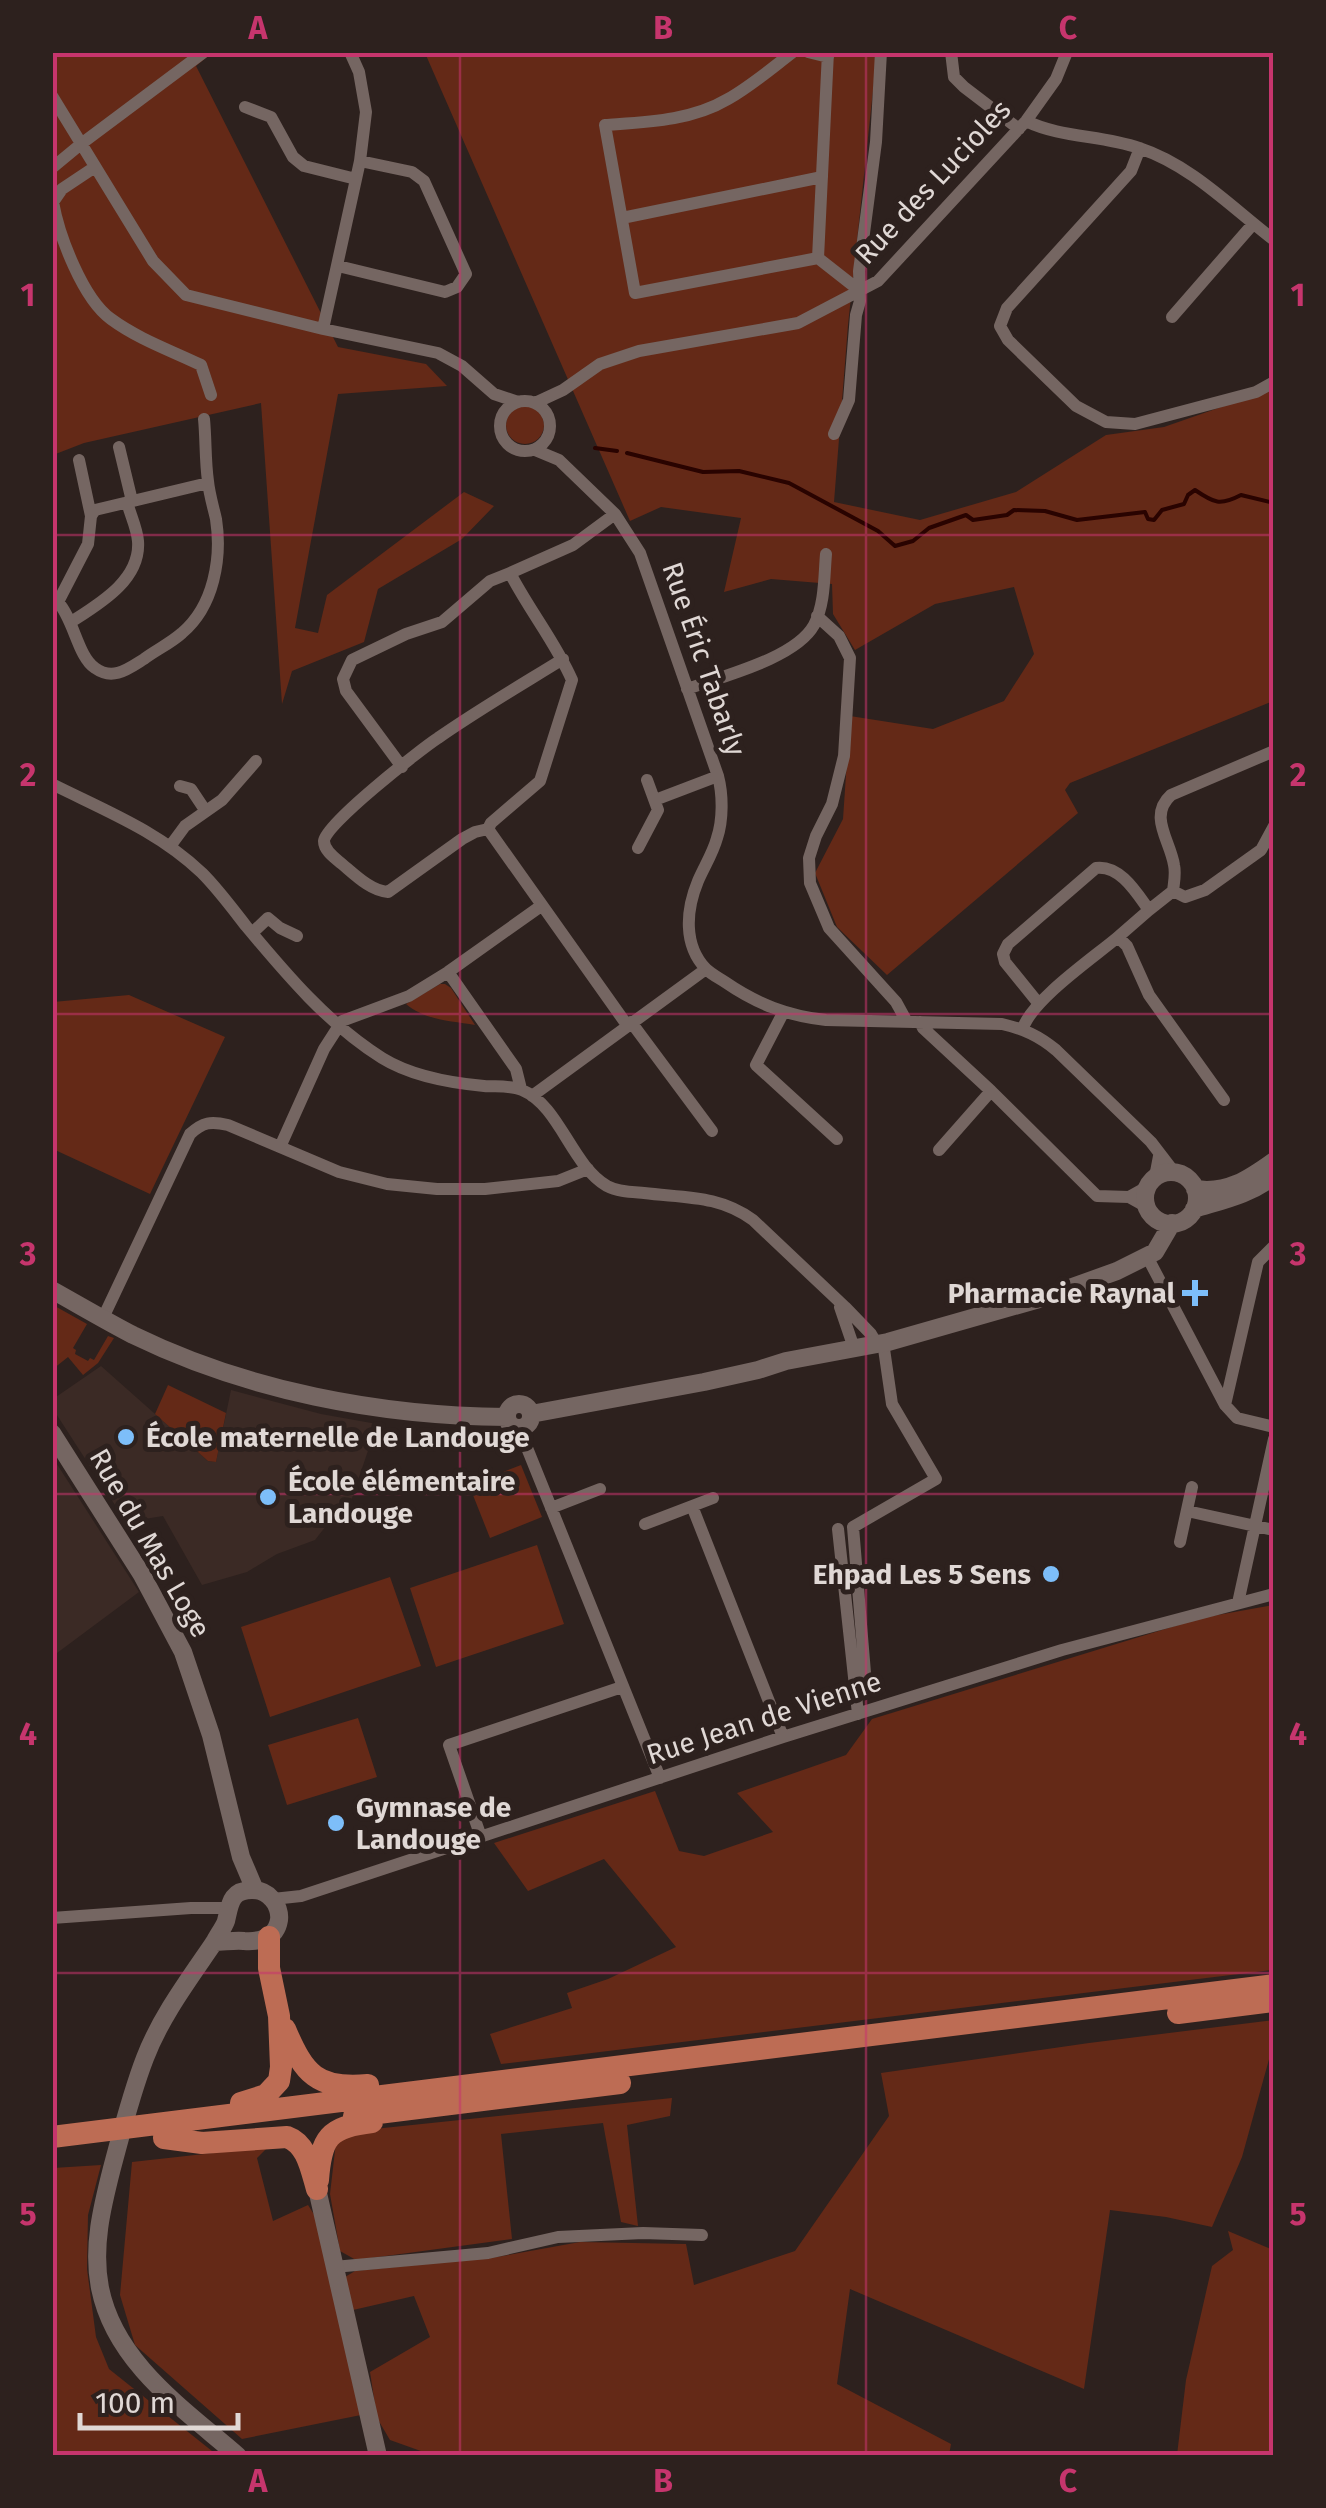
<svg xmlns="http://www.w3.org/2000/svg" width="1326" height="2508" viewBox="0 0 1326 2508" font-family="'Fira Sans',sans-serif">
<rect width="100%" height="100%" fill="#2d211e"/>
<!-- built -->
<path fill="#3b2a25" d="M101 1366 208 1461 216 1462 231 1390 321 1414 377 1424 348 1510 340 1508 315 1540 277 1554 247 1572 202 1585 163 1516 126 1522 53 1409V1399Z
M53 1458 139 1592 53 1656H52Z"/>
<!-- green -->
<path fill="#642917" d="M53 53H212L196 66 338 347 426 364 447 386 338 394 295 628 318 633 327 595 464 492 494 506 462 539 378 589 364 642 292 671 282 704 261 403 84 443 53 455Z
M425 53H877L848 325 834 502 920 520 1016 492 1106 435 1164 427 1273 389V701L1070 783 1065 790 1078 813 887 975 837 927 815 873 843 819 850 716 933 729 1004 701 1034 654 1014 587 935 604 855 650 833 614 832 584 771 579 724 592 741 518 661 507 630 521Z
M506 425a19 19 0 1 1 38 0a19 19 0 1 1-38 0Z
M440 984H445L451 988 475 1025C452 1021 424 1020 406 1004Z
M129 995 225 1037 150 1194 53 1149V1002Z
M53 1305 87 1324 73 1348 76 1350 75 1354 88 1361 90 1358 94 1360 108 1336 114 1338 98 1363 83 1375 68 1357 53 1369Z
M168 1385 226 1413 216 1462 208 1461 155 1414Z
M521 1465 542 1517 490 1538 469 1485Z
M537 1545 564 1624 436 1667 410 1588Z
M390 1577 421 1666 270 1717 241 1627Z
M1273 1605V1970L501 2064 490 2034 572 2008 567 1993 608 1979 676 1947 604 1859 528 1891 494 1843 655 1791 679 1851 704 1856 773 1832 737 1793 846 1755 872 1719 1201 1618Z
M358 1718 377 1777 287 1805 268 1745Z
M1273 2020V2045L1242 2157 1212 2227 1166 2217 1110 2210 1084 2389 850 2289 837 2384 951 2444 949 2455H432L390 2440 377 2418 370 2372 430 2337 414 2296 353 2310 345 2277 355 2271 497 2257 580 2242 686 2244 694 2285 795 2251 889 2116 881 2073 1089 2043Z
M672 2098 670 2116 627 2125 638 2226 621 2222 603 2123 501 2134 512 2239 356 2260 340 2251 330 2194 336 2142 355 2131Z
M268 2147 257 2158 273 2221 308 2205 315 2216 361 2415 242 2439 135 2345 120 2295 132 2162Z
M101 2165 88 2215 87 2269 96 2337 109 2369 217 2455H53V2168Z
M1228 2231 1273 2250V2455H1177L1186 2380 1212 2266 1233 2250Z"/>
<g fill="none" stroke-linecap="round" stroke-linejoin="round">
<!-- stream -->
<path stroke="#290300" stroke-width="4" d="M595 448 617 451
M627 453 703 472 739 471 789 483 878 531 895 546 913 541 929 528 966 515 973 520 1007 515 1014 510 1045 511 1077 520 1145 512 1148 519 1154 520 1162 510 1184 504 1188 495 1195 490C1214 503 1220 506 1241 495L1274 503"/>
<!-- street -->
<path stroke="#756662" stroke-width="12" d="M793 52C772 68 751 86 728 99 691 121 646 122 605 125L635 293 818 258
M808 52 828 57
M828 52 818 258 860 291
M951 52 954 77 964 87 1019 129
M52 96 153 261 186 295 323 329 438 353 462 366 494 394 518 402
M245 107 271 117 293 157 304 166 356 179
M1026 121C1061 138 1102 135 1139 148 1191 165 1231 207 1274 240
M1140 148 1131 171 1007 308 1000 326 1008 340 1076 406 1106 422 1135 424 1256 392 1274 382
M95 167 62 189 53 202C59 236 83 299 111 319 138 339 172 351 201 365L211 395
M52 168 81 144 204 52
M622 218 822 177
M338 266 445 292 457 287 466 274 424 181 412 172 360 161
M1172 317 1253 224
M323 329 360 161 366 112 359 72 350 52
M500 426a25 25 0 1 1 50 0a25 25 0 1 1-50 0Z
M535 403 563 390 600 364 639 351 798 323 878 281 1026 121 1056 79 1067 52
M834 434 849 400 856 315 860 301 859 271 876 142 881 52
M119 447 132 501
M535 450 559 460 615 514 640 553 718 776C723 795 723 820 717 838 713 853 704 867 698 881 686 910 683 945 706 969 711 974 719 978 725 982 757 1004 788 1016 826 1020L1002 1024C1024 1029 1039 1036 1056 1050L1151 1142 1174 1172
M79 460 91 516
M52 602H58C74 620 78 657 95 668 113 681 128 669 144 659 156 650 171 643 182 633 214 606 222 558 216 519 213 506 209 493 208 481 205 460 206 439 204 419
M58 602 88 544 91 516 95 510 208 483
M817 616 839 636 850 658 844 756 832 804 816 836 809 858 810 883 829 928 896 1002 907 1022
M71 622C99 604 141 580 138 541 137 528 130 514 127 502
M687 689C723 676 796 658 814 625 825 604 824 577 826 554
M402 767 346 691 343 679 352 660 406 634 442 622 490 581 510 573
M52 784C106 811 158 831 202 873 218 889 232 908 246 926 286 974 328 1024 382 1058 411 1076 451 1083 484 1086 496 1087 510 1085 522 1090 560 1106 571 1165 607 1186 618 1192 632 1192 644 1193 685 1198 719 1195 753 1220L845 1307 871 1334 877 1344
M180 786 191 789 205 810
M655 800 718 776
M488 829 475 832 462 839 388 892C371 891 355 875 342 864 335 858 324 851 324 841 323 826 421 749 438 738 478 710 521 685 563 659
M488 829 491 823 540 781 572 680C556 643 529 610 510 573L573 545 615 514
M488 829 627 1025
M171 845 185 826 222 800 256 761
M638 848 658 810 647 780
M1173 891 1185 897 1205 890 1261 850 1274 826
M1149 910 1173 891C1174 882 1176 874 1174 865 1170 840 1148 816 1171 795L1274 751
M252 933 268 918 280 928 297 936
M448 972 516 1069 521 1089
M1039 1004 1005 962 1003 954 1008 944 1096 868C1120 865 1136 892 1149 910L1118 937
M783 1013 756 1065 837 1139
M631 1022 712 1131
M920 1022 923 1028 991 1091 1097 1196 1129 1197 1147 1187
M1023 1028C1033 999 1093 958 1118 937L1127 946 1149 995 1224 1100
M532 1096 706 969
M280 1147 324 1049 342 1021 409 996 448 972 541 906
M939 1150 991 1091
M1155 1177 1159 1156
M1129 1197 1147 1207
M1145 1256 1150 1262 1225 1405 1237 1418 1274 1427
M840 1307 854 1348
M103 1318 190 1134C203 1122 211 1121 228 1125L339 1172 387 1184 437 1189H485L558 1181 588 1169
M1225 1405 1258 1262 1274 1246
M519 1428 660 1778
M692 1506 783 1737
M551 1508 600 1489
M1187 1511 1274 1530
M645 1524 713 1498
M838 1529 858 1714
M1180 1542 1192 1487
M1238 1603 1274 1439
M854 1685H866L853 1527 936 1479 892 1404 883 1342
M481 1837 449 1745 622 1687
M273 1899 301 1896 783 1737 1062 1650 1274 1594
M52 1918 191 1908H227
M334 2267 488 2253 558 2237 643 2233 702 2235"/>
<!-- secondary -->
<path stroke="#756662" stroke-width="18" d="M1145 1198a26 26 0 1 1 52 0a26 26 0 1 1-52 0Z
M1195 1189C1227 1194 1249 1179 1274 1161
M1194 1209C1223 1200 1249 1195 1274 1176
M52 1290C79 1305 106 1321 133 1335 248 1391 379 1416 507 1417
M507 1416a12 12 0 1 1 24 0a12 12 0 1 1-24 0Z
M531 1414 704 1382 758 1370 786 1361 888 1342 1039 1299 1117 1271 1155 1252 1172 1223
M52 1433 142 1575 183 1652 211 1735 241 1857 255 1890
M214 1942C224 1942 235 1940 244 1941 259 1942 276 1939 279 1920 280 1913 277 1904 272 1899 267 1893 260 1890 252 1890 230 1890 230 1905 226 1921 224 1927 218 1935 215 1941 190 1978 161 2016 145 2058 131 2094 122 2131 112 2168 102 2207 92 2247 100 2288 115 2363 184 2409 238 2456
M317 2189 378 2456"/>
<!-- highway -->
<path stroke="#bd6c54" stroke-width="22" d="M1178 2013 1274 2001
M285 2029C304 2074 317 2090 368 2085
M241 2103 266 2095 279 2081 281 2067 279 2016 269 1968V1937
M354 2116 620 2083
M52 2137 1274 1985
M164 2138 202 2143 287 2137C307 2144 311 2169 317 2189
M318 2180C321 2138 328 2127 372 2122"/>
</g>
<!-- grid -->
<path fill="none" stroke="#c6356d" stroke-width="2.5" stroke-opacity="0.55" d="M460 52V2456M866 52V2456M52 535H1274M52 1014H1274M52 1494H1274M52 1973H1274"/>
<!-- markers -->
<g fill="#7dbef9" stroke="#2d211e" stroke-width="4">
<path d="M1190 1278h10v10h10v10h-10v10h-10v-10h-10v-10h10z"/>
<circle cx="126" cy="1437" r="10"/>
<circle cx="268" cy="1497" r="10"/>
<circle cx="1051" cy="1574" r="10"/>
<circle cx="336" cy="1823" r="10"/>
</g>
<g text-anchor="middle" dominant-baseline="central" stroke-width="10" stroke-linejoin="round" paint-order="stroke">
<!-- street labels -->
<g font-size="28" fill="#e0d8d5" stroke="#2d211e">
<text transform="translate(933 182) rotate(-47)">Rue des Lucioles</text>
<text transform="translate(704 659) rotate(71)">Rue Éric Tabarly</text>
<text transform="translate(150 1543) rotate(60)">Rue du Mas Loge</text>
<text transform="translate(764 1718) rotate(-18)">Rue Jean de Vienne</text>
</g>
<!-- poi labels -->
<g font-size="28" font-weight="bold" fill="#e0d8d5" stroke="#2d211e" text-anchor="start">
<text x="1175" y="1293" text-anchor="end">Pharmacie Raynal</text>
<text x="146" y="1437">École maternelle de Landouge</text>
<text x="288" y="1481">École élémentaire<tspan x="288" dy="32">Landouge</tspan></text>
<text x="1031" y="1574" text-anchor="end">Ehpad Les 5 Sens</text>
<text x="356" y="1807">Gymnase de<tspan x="356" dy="32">Landouge</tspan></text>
</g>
</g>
<!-- border -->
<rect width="1326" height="2508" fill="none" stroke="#2d211e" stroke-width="110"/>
<!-- scale -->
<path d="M80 2413v15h158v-15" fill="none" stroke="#e0d8d5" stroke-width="5"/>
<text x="95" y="2413" font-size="30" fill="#e0d8d5" stroke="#2d211e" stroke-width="8" paint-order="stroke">100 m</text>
<rect x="55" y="55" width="1216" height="2398" fill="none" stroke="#c6356d" stroke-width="4"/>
<g font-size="32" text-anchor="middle" font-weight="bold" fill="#c6356d">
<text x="258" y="39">A</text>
<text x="663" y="39">B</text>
<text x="1068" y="39">C</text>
<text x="28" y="306">1</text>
<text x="1298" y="306">1</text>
<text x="28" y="786">2</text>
<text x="1298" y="786">2</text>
<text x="28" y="1265">3</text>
<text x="1298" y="1265">3</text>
<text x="28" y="1745">4</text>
<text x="1298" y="1745">4</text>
<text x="28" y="2225">5</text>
<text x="1298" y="2225">5</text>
<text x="258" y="2492">A</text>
<text x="663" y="2492">B</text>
<text x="1068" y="2492">C</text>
</g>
</svg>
